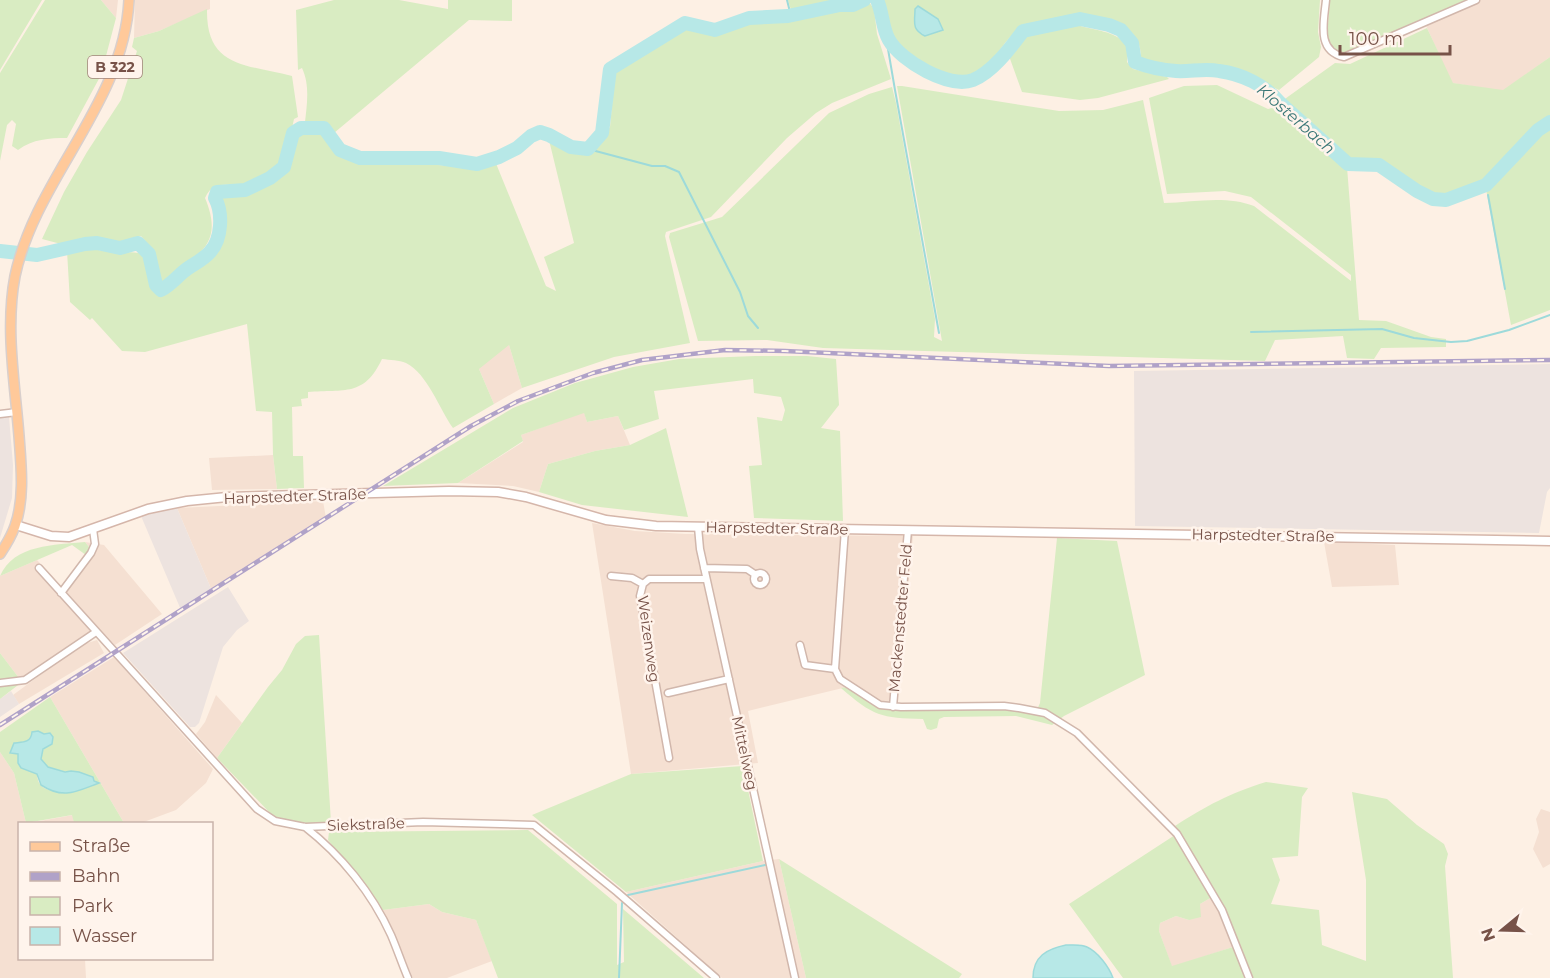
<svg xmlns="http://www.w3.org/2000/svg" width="1550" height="978" viewBox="0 0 1550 978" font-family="Montserrat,sans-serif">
<rect width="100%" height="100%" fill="#fdf0e4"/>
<!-- residential -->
<path fill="#f5e0d2" d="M101 0H118L116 18Z
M135 0H210V9L159 31 134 38Z
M1466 0H1550V57L1503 91 1452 83 1423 19Z
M497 305 522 388 494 404 479 369Z
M584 412 587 422 618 416 630 445 595 451 548 464 539 492 513 486 458 483 523 442 521 435Z
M273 455 277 489 212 490 209 458Z
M323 501 326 518 212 591 177 508Z
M592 523 635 531 686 534 913 536 897 705 879 707 847 687 748 711 758 763 631 774Z
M85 542 104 545 162 614 115 645 97 626 22 682 0 653V576L37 560 61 586 88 552 89 547Z
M1324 542 1395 545 1399 585 1332 587Z
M97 640 104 653 19 704 13 695 81 645Z
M114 657 213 769 206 783 176 810 141 823H124L50 697Z
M216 695 242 723 217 758 196 734 205 722Z
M0 752 14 773 26 823 20 824V958L85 959 86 978H0Z
M1541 809 1550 812V864L1543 868 1533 849 1539 832 1536 819Z
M73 815 74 823H29Z
M779 859 806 978H722L626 892 763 861Z
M1212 897 1233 947 1172 967 1159 931 1160 923 1176 916 1189 920 1200 904Z
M429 904 442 912 476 920 492 961 447 978H413L383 910Z"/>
<!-- industrial -->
<path fill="#ede3df" d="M1550 364V488L1547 492 1539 533 1135 526 1134 371Z
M9 417 13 465 12 498 0 538V418Z
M177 508 212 591 181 610 141 516Z
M228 587 249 621 237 630 223 647 199 723 195 727H190L123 653Z
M11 691 19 704 0 717V699Z"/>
<!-- green -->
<path fill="#d9ecc2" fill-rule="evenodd" d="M0 0H42L0 70Z
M45 0H101L116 18 101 75 67 138C49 138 33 139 18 150L12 146 16 124 12 120 7 125 0 161V73Z
M334 0H399L448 9V0H512V21L469 20 334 133C326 122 318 123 305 122 307 104 310 85 302 68L298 70 296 10Z
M788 0H849L791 10Z
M881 0H1320L1318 32 1321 47 1319 57 1279 90 1254 78 1226 70 1201 66H1170L1141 58C1141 31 1122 24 1099 20 1090 19 1085 15 1075 16L1020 29C999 41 993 75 962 79 933 73 903 61 889 32 884 23 886 10 881 0Z
M1330 0H1466L1350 52H1339L1328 44 1327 37Z
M869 2 874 9 877 34 891 79 832 103 816 113 787 138 711 217 666 232 665 236 690 343 614 357 522 388 509 345 479 369 494 404 453 428C440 410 427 373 406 363 399 360 390 360 382 359 364 397 345 389 308 392V398L301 399 302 406 292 407 293 456H303L304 488 277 489 273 455 272 412 256 411 247 324 145 352 122 351 92 318 90 320 70 302 67 251C87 246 93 250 112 252 122 253 132 251 142 254L151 283 157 292H165L190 271 211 257 222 230 225 216 218 202 221 197C250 192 261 186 285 169 293 137 286 132 322 130L339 153 359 161 476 167 495 161 546 286 556 291 544 257 574 243 549 140 569 150 594 152 610 127 615 72 686 26 715 32 752 22 787 20Z
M207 9C206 68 246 64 292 76L298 117 294 119C291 132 289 149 282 160 274 170 258 181 246 184 230 187 213 179 205 198 226 248 194 254 165 284L161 282C158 264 155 250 141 236L119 242 96 237 61 244 42 239 64 192 87 152 121 100 137 51 132 47 134 38 159 31Z
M1077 25C1096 31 1113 30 1128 45L1127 62 1133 69 1167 77 1169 79 1098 98 1080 100 1022 92 1009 56 1027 35 1053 28Z
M1427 28 1453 83 1503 90 1550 57V116L1536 124 1488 178 1452 196 1443 198 1430 195 1408 183 1378 162H1349L1282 101 1335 63 1350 64Z
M1217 85 1268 109 1280 106 1347 167 1359 320 1386 321 1431 337 1446 339V347L1381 348 1374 359 1347 358 1343 336 1275 340 1265 361 823 348 767 340 698 341 669 237 670 233 722 217 829 113 869 94 892 87 896 103 935 319 934 337 942 341 897 86H902L1059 111 1103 110 1143 100 1164 203C1194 202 1226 195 1254 206L1351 281V275L1251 197 1225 191 1167 194 1149 98 1184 86Z
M1550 127V310L1511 325 1486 189C1497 181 1502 173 1509 163 1520 149 1535 136 1550 127Z
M755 356H807L836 359 839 405 821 428 840 431 843 521 754 518 749 466 762 465 757 417 782 421 785 410 781 397 754 393 753 379 654 391 659 419 624 430 618 416 587 422 584 413 521 435 523 441 458 483 383 486 513 408 575 383 633 367 679 359Z
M666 428 688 517 582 505 539 492 548 464 595 451 630 445Z
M1057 538 1117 541 1145 675 1064 716 1052 725 1016 716 944 717 939 719 937 728 931 730 927 729 923 719C881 718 873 716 841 688L847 687 879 707 1003 708 1036 712 1040 703Z
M85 542 89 547 86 555 72 545 0 576C14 544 55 545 85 542Z
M319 635 331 822C311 823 291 826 272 815L217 758 268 687 282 670 296 644 305 636Z
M0 653 22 682 0 699Z
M50 697 124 823H74L72 815 26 823 14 773 0 752V732ZM40 734H47L45 747 40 756 42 763C60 777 81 766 94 781 78 786 38 803 37 774L21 768 18 754 10 752 18 742 25 743 32 735Z
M743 766 763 861 626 892 532 815 631 774Z
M1266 782 1308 788 1302 797 1298 856 1272 858 1280 880 1271 904 1319 910 1322 945 1366 961V880L1352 792 1387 799 1417 825 1444 844 1448 854 1445 866 1453 978H1253L1225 910 1222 907 1175 826C1206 806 1230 793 1266 782Z
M528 830 617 904V965L624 962 623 909 704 978H498L476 920 442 912 429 904 383 910 328 840 329 832Z
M1175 835 1212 897 1200 904 1201 917 1189 920 1176 916 1160 923 1159 931 1172 966 1233 947 1245 978H1123L1069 904Z
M779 859 962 974 959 978H806Z"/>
<!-- water -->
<path fill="#b7e8e7" stroke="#9ddada" stroke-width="1.5" d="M918 6 938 19 943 30 925 36C911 29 915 22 915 9Z
M38 731 44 734 50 733 53 737 52 744 43 749 41 759 48 767 65 772 71 771 79 772 93 777 94 781 99 783C77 791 64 800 41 785L37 774 21 768 18 763V754L10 753 14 743C23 742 31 743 32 732Z
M1066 945C1072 945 1082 944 1087 947 1098 952 1109 967 1113 978H1033C1033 956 1047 949 1066 945Z"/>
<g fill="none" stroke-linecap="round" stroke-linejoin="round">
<!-- stream -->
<path stroke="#9ddada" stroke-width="2" d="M787 0 791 16
M890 42 888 49 895 90 939 333
M588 149 652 166H665L679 172 740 292 748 316 758 328
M1486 185 1487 187
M1488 195 1505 289
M1251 332 1382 329 1414 338 1451 342 1467 341 1509 330 1550 315
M628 895 765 865
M619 978 622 903"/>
<!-- river -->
<path stroke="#b7e8e7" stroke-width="14" d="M877 0C883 13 882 28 889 40 901 61 949 89 973 80 993 72 1011 47 1023 31L1080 19 1109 25 1121 30 1132 43 1135 62C1148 67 1162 70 1176 71 1190 72 1205 68 1219 71 1242 74 1265 85 1280 103L1348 164 1379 165 1417 191 1433 199 1446 200 1486 185 1538 130 1550 122
M0 251 37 255 85 244 97 243 120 248 138 243 149 254 156 285 161 290C170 285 175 279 183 272 191 265 202 261 210 252 222 239 223 213 215 198L217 192 245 190 270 178 284 167 293 133 301 128H324L340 150 360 158H439L477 164 499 157 517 148 531 136 540 132 549 135 571 147 588 149 602 133 610 69 685 23 715 30 749 18 788 16 840 5H853L864 0"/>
<defs>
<path id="street" d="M1326 0C1324 22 1316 51 1344 57L1476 0
M0 414 17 412
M698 527 700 549 795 978
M845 529 835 669 840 679 880 705 901 707 1004 706 1019 708 1045 713 1077 733 1177 834 1222 910 1249 978
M39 568 257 809 275 821 305 827 423 822 534 825 617 892 716 978
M704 568 747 569 756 575
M754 579a6 6 0 1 1 12 0a6 6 0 1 1-12 0Z
M611 576 632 578 643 584
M61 593 91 553 95 544 93 529
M800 645 805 665 835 669
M0 683 25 680 96 632
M668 693 729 679
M893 707 908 530
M669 758 640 596 643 584 649 579H706
M305 827C341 855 372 893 391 935 397 949 402 964 408 978"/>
<path id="secondary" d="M16 525 51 536 69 537 148 509 187 501 227 497 449 491 498 492 526 497 606 520 656 526 1550 541"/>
<path id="primary" d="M0 554C6 545 11 537 15 526 25 498 21 464 19 436 15 384 5 328 15 276 36 177 124 104 129 0"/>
</defs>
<!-- street casing -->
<use href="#street" stroke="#d1b7ac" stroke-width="9"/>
<!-- secondary casing -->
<use href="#secondary" stroke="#d5b6aa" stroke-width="11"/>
<!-- primary casing -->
<use href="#primary" stroke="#d9cfcc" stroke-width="12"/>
<!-- street -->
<use href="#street" stroke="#fff" stroke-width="6"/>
<!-- secondary -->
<use href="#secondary" stroke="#fff" stroke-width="8"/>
<!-- primary -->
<use href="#primary" stroke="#ffc99a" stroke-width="9"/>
<defs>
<path id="rail" d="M0 725 471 426 518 401 593 373 642 360 725 350 785 351 1109 366 1550 360"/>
</defs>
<!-- rail casing -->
<use href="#rail" stroke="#b0a2c8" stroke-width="4.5"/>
<!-- rail -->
<use href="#rail" stroke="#fff4ec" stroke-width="2" stroke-dasharray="7" stroke-linecap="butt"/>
</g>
<g text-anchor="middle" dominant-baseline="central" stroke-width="5" stroke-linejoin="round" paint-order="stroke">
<!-- shield labels -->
<rect fill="#fff4ec" stroke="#a08379" stroke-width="1.5" x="88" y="56" width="54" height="22" rx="4.5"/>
<g font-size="14" font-weight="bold" fill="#775248">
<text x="115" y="67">B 322</text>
</g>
<!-- street labels -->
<g font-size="15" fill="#775248" stroke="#fff4ec">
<text transform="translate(295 496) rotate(-2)">Harpstedter Straße</text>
<text transform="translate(777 528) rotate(1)">Harpstedter Straße</text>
<text transform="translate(1263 535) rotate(1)">Harpstedter Straße</text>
<text transform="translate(900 618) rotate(-85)">Mackenstedter Feld</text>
<text transform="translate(649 639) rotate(82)">Weizenweg</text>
<text transform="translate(745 753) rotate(78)">Mittelweg</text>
<text transform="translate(366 824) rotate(-2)">Siekstraße</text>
</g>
<!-- water labels -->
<g font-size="16" font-style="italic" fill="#387676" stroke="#fff4ec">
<text transform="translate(1296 119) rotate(41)">Klosterbach</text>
</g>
</g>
<!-- legend -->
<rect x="18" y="822" width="195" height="138" fill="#fff4ec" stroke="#c9b3aa" stroke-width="1.5"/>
<rect x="30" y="842" width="30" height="9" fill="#ffc99a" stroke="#c9b3aa" stroke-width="1.5"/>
<text x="72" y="852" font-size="18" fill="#775248">Straße</text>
<rect x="30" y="872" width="30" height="9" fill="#b0a2c8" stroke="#c9b3aa" stroke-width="1.5"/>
<text x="72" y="882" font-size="18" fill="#775248">Bahn</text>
<rect x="30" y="897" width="30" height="18" fill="#d9ecc2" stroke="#c9b3aa" stroke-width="1.5"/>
<text x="72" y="912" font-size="18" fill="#775248">Park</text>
<rect x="30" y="927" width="30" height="18" fill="#b7e8e7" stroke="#c9b3aa" stroke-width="1.5"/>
<text x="72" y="942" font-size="18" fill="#775248">Wasser</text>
<!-- north arrow -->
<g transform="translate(1502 930) rotate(251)" stroke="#fff4ec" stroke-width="4.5" paint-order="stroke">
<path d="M0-4.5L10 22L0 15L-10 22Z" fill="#775248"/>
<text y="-9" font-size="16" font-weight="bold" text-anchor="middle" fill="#775248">N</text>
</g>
<!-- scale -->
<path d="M1340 45v9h110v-9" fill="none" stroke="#775248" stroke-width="3"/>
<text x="1349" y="45" font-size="18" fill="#775248" stroke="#fff4ec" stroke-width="4.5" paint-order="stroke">100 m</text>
</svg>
